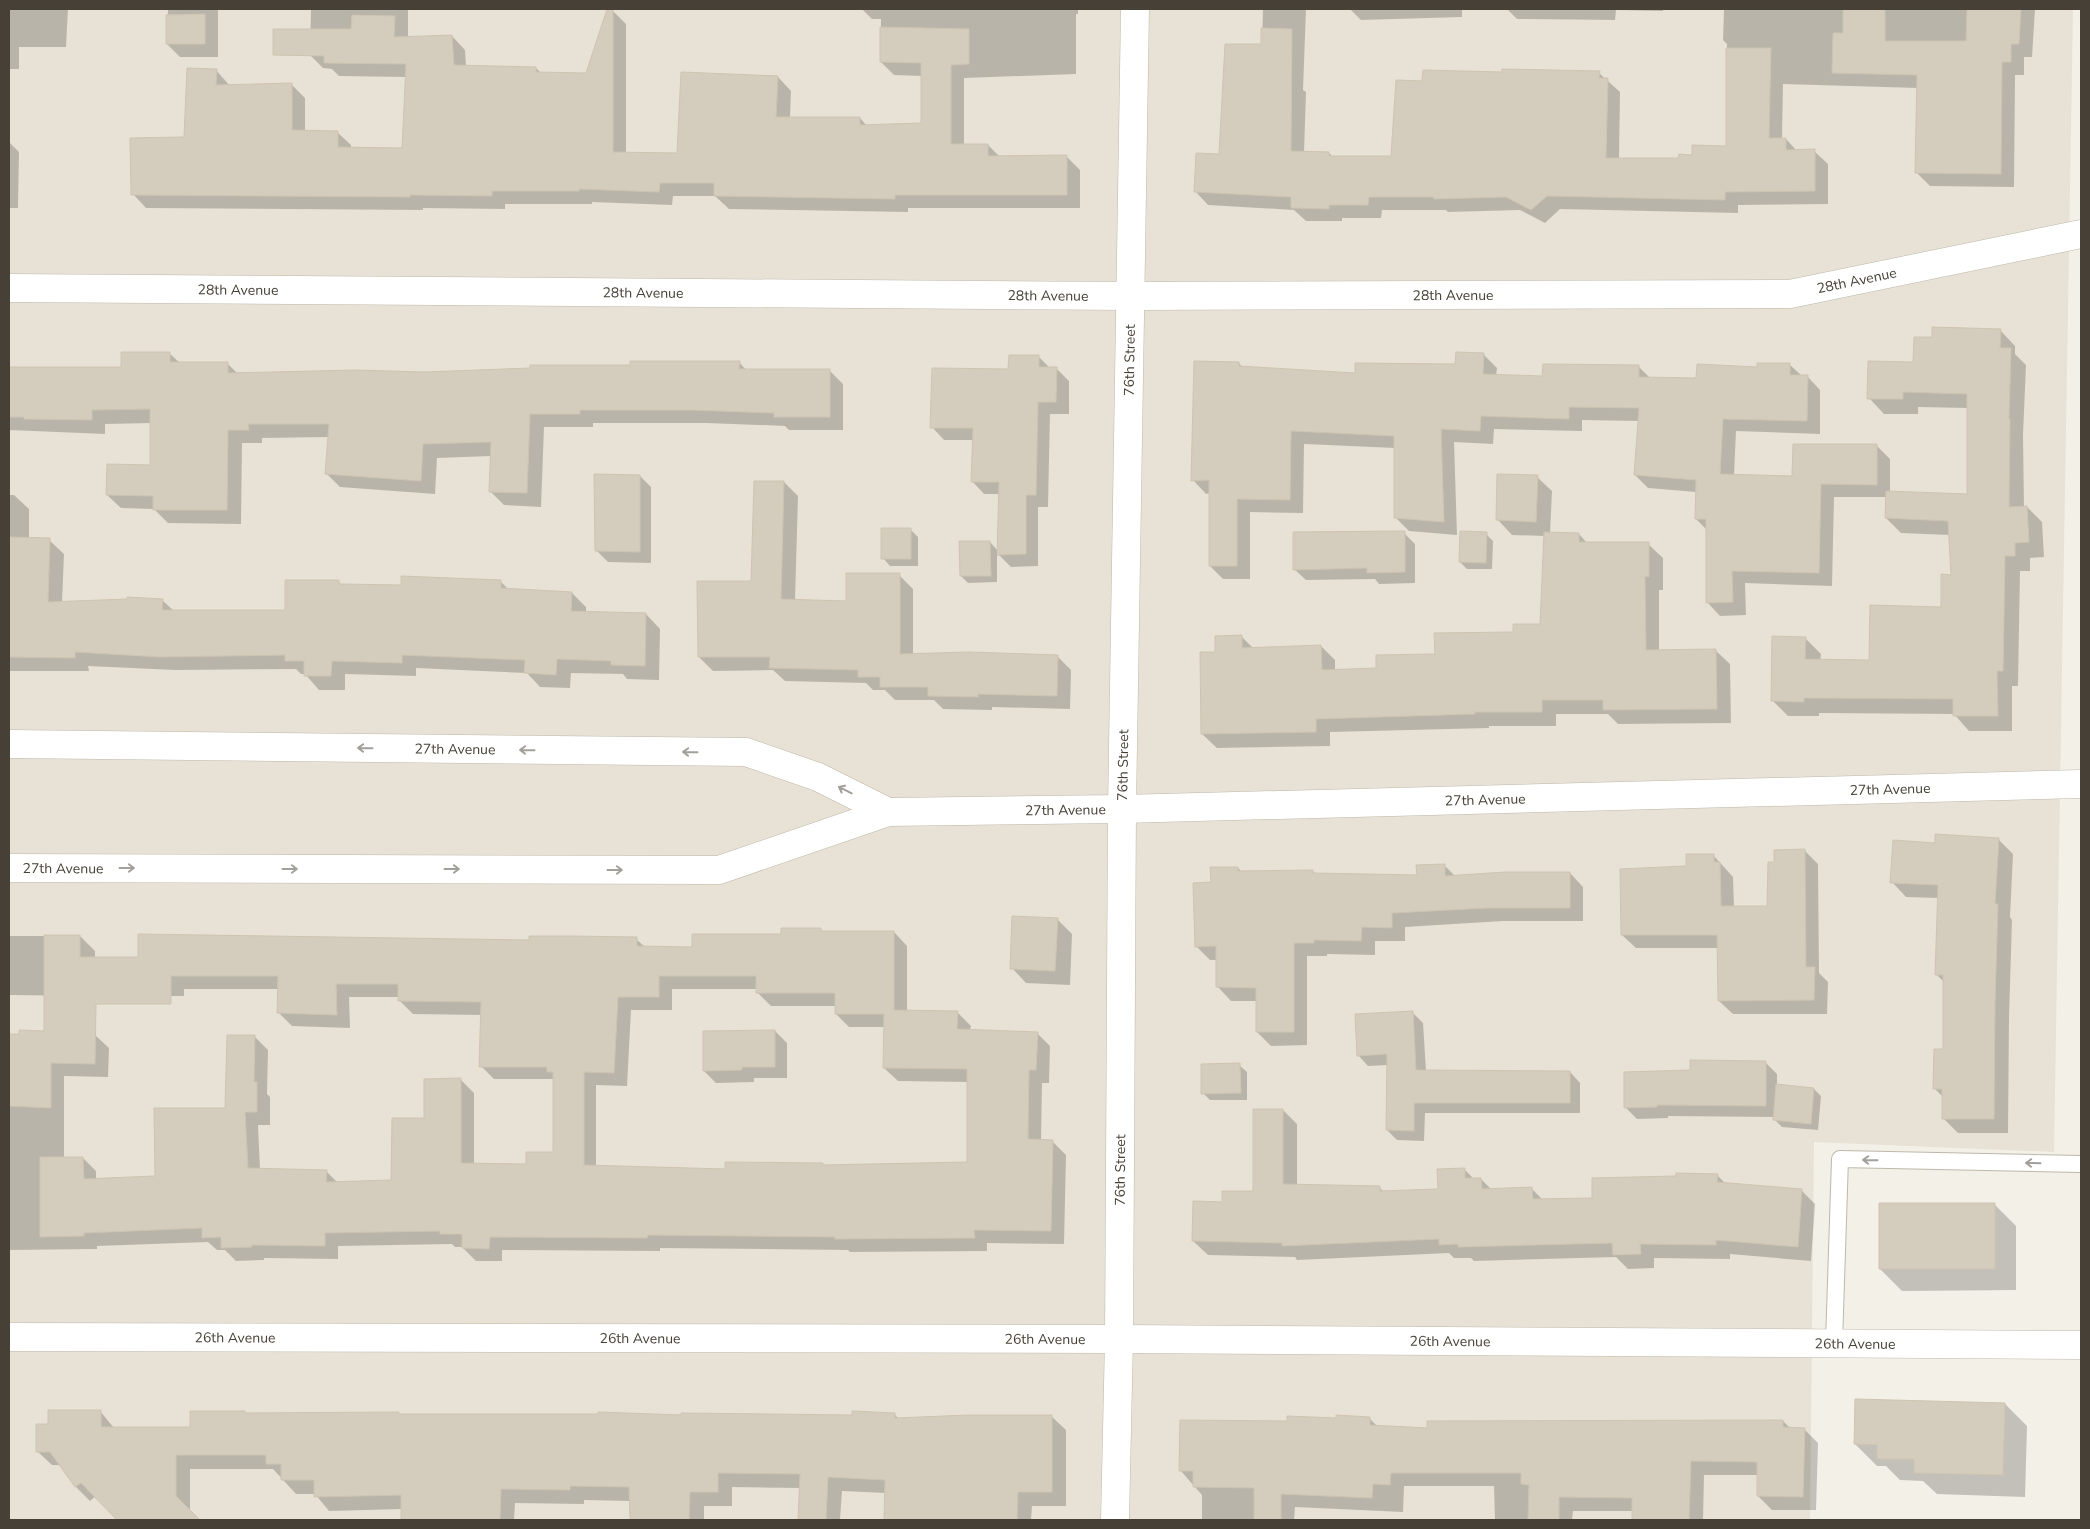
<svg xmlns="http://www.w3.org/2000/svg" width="2090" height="1529" viewBox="0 0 2090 1529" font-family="'Nunito Sans',sans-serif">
<rect width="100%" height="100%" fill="#f3f0e7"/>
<!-- residential -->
<path fill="#e7e2d5" d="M9 9H2073L2054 1152 1814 1142 1810 1520H9Z"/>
<!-- shadow -->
<path fill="#0003" fill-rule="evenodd" d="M9 9H68L66 47H19V69H9Z
M168 9H218V57H180L167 44Z
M311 9H408V38L452 36 465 50 466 66 536 68 541 73 587 75 608 9H591H651H611L626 24V153L678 155 778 77 791 91 790 118H860L867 126 922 124V76L894 75 881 62V19H872L862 9H1078V14H1076V74L964 78V145H988L1000 157 1066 156 1080 170V208H908V212L729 209 715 196H673L672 205 592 202V204H505V209L423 208V210L146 208 133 194 185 138 216 70 230 86 292 85 305 98V131L337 132 351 145V148L403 149 406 77 339 76 332 69 323 68 310 55Z
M1263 9H1306L1303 90 1306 92 1304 153H1329L1333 157 1393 158 1424 83 1599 73 1620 92 1619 159 1680 160 1727 147V44L1723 40 1724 10 1707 9H2035L2032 57H2024V75H2015L2014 187 1930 186 1917 173 1918 88 1783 84 1782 139H1786L1797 151H1814L1828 164V204L1738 205V213L1560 209 1545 223 1520 210 1448 212 1446 210H1382L1381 218H1342V221H1306L1294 210 1208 205 1195 191 1220 155 1262 46Z
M1350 9H1462V17L1361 20Z
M1507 9H1663V11L1616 10 1615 20 1517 19Z
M9 142 19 152 18 208H9Z
M2000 330 2015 346V354L2026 365 2023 435 2024 507H2027L2042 522 2044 557 2030 558V571H2020L2018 686H2012V731H1969L1954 714 1819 713V716H1788L1772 700 1805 638 1821 654 1820 661H1870L1942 608 1952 576 1950 535 1901 533 1886 518 1887 497H1834L1832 586 1745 583 1746 615 1720 616 1707 602V530L1696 519V492L1648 488 1635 475 1639 421 1582 420V431L1494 429 1493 444 1454 442 1457 535 1409 531 1396 518V448L1304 444 1303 513 1250 512V579H1223L1210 566V493L1206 494 1193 480 1239 363 1243 368 1356 374 1457 366 1483 354 1497 368 1496 376 1544 377 1638 366 1650 378 1697 380 1790 365 1802 376H1807L1820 390V434L1736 431 1734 475 1793 477 1877 446 1890 459V492L1968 495V408L1918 407V414H1884L1869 398 1915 363 1933 338Z
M169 353 180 363H227L238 374 424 373 739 362 747 371 829 370 843 384V430H789L785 426 707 423H593V427H544L541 507 504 505 490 491 491 456 437 458 435 494 340 487 326 473 329 437 262 438V443H242L241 524 168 523 154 509 121 508 107 495 152 466V423L105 424V434L9 430V368L122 369Z
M1038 356 1051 369H1057L1069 381V414H1050L1048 507H1038V566L1011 567 997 553V582L968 583 961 576 990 542 998 551 1000 494H984L972 481 973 440H944L932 427 1010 370Z
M640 476 651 487V563L608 562 596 550Z
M1537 477 1552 491 1550 533 1579 534 1588 544H1648L1663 558V590H1659V651L1715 650 1730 664 1731 723 1618 724 1608 714H1556V726H1489V728L1330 732V746L1217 748 1202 734 1216 653 1241 636 1254 649 1321 646 1335 660V671L1377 670 1541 625 1545 536 1512 535 1498 520Z
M784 482 798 496 795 600 848 602 899 575 913 589V655L1057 656 1071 670 1070 709 992 707V710L943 709 934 700H895L885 690H873L866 683 785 681 773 670 713 671 699 657 753 583Z
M9 495H14L29 509V539L49 540 64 554 62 603 162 600 174 611H287L338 582 342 585 402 586 501 582 509 590 572 593 586 607V613L646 614 660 629 659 680 627 679 623 674 571 673 570 688 540 687 527 673 416 668V676L345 674V690H319L305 674H301L296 669 175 670 88 666 89 671H9Z
M911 530 918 537V566H890L883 558Z
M1404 533 1415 544V583L1379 584 1375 579 1306 580 1294 569Z
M1486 534 1493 541 1492 569H1467L1460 562Z
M1998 839 2013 854 2010 917 2012 920 2009 1018 2008 1133H1958L1943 1118V1097L1934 1088 1944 1050V982L1937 975 1939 898 1906 897 1892 882 1936 845Z
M1804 850 1818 864 1819 973 1828 982 1827 1014H1733L1719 1001V948H1636L1622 935 1688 867 1714 856 1733 877 1734 908H1768L1776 863Z
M1444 865 1456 877 1570 873 1583 887V921H1503L1405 927V941H1375V955L1327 954V956H1307V1045L1271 1046 1257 1032V1001H1231L1218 987V960H1210L1196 946 1212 883 1238 868 1242 872 1312 871 1316 874 1418 876Z
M1057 919 1072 934 1070 985 1026 983 1012 968Z
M820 929 823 932H894L907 946V1012H957L971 1026 970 1030 1037 1033 1050 1046 1049 1083H1042L1041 1141H1052L1066 1155 1064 1244 987 1243V1251L850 1252 848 1250 660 1248V1251L502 1250V1261H476L462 1247H455L452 1244 338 1246V1259L264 1258V1260L236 1261 225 1250H217L208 1242 97 1246V1249L9 1250V1035H95L109 1048 108 1077 64 1076V1158H83L96 1171V1180L156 1178 227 1109 255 1037 268 1050 267 1094 270 1097V1125H258L260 1170 326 1171 337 1182 392 1181 425 1119 461 1080 474 1093V1164L527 1165 555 1154V1079H494L481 1066 482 1015 413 1014 399 1000V997H349L350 1028 292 1026 278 1012 279 989H184V996H153L140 936 530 941 636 939 645 947 693 948ZM672 989H758V993L771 1006H836V1014L849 1027H885L884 1068 898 1081 968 1082V1163L824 1166 822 1164 726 1170 596 1167V1085L627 1086 631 1010H672Z
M9 936H80L95 951V996L9 995Z
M1413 1013 1423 1023 1426 1071 1570 1072 1580 1083V1113H1425L1424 1141 1397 1140 1387 1130 1388 1065 1368 1066 1358 1055Z
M775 1031 787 1043V1078H754V1082L716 1083 704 1071Z
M1766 1063 1777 1074V1085L1814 1089 1821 1096 1818 1130 1782 1127 1775 1120V1117L1668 1116V1118L1637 1119 1625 1107 1691 1071Z
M1239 1065 1247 1072V1100H1210L1203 1093Z
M1283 1110 1297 1124V1186L1380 1188 1384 1192 1439 1190 1465 1170 1474 1179H1481L1492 1190 1532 1189 1543 1200 1594 1199 1717 1175 1726 1184 1801 1190 1815 1204 1811 1261 1730 1254V1259L1654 1258V1268L1628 1269 1616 1257 1474 1261 1471 1258H1454L1449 1253 1297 1260 1295 1257 1208 1255 1193 1241 1223 1203 1254 1193Z
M1994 1204 2016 1226V1290L1902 1291 1880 1269Z
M2005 1404 2027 1426 2025 1497 1937 1494 1923 1481 1900 1480 1886 1466H1877L1855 1444Z
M100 1411 114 1428H191L246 1414 398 1413 400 1415 682 1416H853L894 1414 900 1420 1051 1416 1066 1430V1506H1032L1031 1520H886V1493L842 1491 840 1520H799L801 1488 732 1487V1506H704V1520H631V1501L584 1500V1504L515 1503 514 1520H402V1509L329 1511 315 1494H296L273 1469H190V1512L199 1520H119L96 1496 90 1501 76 1487 61 1465H52L37 1451 49 1425Z
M1369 1418 1378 1427 1428 1430 1783 1421 1790 1428 1804 1429 1818 1443 1816 1510H1772L1758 1496V1475H1704L1703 1520H1633V1511H1573L1572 1520H1495L1494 1486H1404L1403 1512 1295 1507 1294 1520H1202V1495L1180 1470 1288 1422Z"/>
<!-- building -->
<path fill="#d4ccbd" stroke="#cfc4b0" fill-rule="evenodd" d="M607 9H613V152L677 153 681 72 778 76 776 117H860V125L921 123V63L880 62V27L969 29V64L951 65V144H988V156L1067 155V195H895V199L714 196V183H660L659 192 579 189V191H492V196L410 195V197L131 195 130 138 184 137 187 68 217 69 216 85 292 83V130L338 131V147L402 148 406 64 324 63V56L273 55V29H351L352 15 395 16 394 37 452 35 454 65 536 67V72L586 73Z
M1843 9H1885V41H1966L1967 9H2021L2019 44H2011V62H2002L2001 174 1915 173 1917 75 1832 73 1833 33H1843Z
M205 14V44H166V15Z
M1261 28 1292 29 1291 151 1329 152V156H1391L1396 80 1422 81 1423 70 1502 72V69L1600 71 1599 78H1608L1606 158H1678L1679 154 1692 155V145L1726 146V48H1771L1769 138H1786V150L1815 149V191L1725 192V200L1547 196 1531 210 1506 197 1434 199 1433 197H1369L1368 205H1329V209L1291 208V197L1194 192 1196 153 1219 154 1225 44H1261Z
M1932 327 2001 329 2000 348H2011L2009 419H2010L2009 507 2027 506 2029 542 2015 543V556H2005L2003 671H1997L1998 716H1953V699L1804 698V702L1771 701 1772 636 1806 637 1805 659 1869 660 1870 605 1941 607V574L1951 575 1948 521 1885 518 1886 491 1967 494V394L1903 392V399H1867L1868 361 1913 362 1914 337H1932Z
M121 352H170V362H228V373L355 370 424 372 530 368V365H630V361H740L739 369H830V417H774V413L692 410H580V414H530L527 493 489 492 491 442 423 444 421 481 325 474 329 424H248L249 430H228L227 510H153V496L106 495 107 464 150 465V409L92 410V420L24 419V417H9V367H121Z
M1456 352 1484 353 1483 374 1542 376 1543 364 1639 365V377L1696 378 1697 364 1757 367V363H1790V375H1808L1807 421 1723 419 1720 474 1792 476 1793 444H1877V485L1821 484 1819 573 1732 571 1733 602 1706 603V519H1695L1696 480 1634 475 1639 408 1569 407V419L1481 416 1480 431 1441 429 1444 522 1394 518V436L1291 431 1290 500 1237 499V566H1209V480L1191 481 1194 361 1239 362V366L1355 373V363L1455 364Z
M1009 355H1039V367H1057L1056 402H1038L1036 495H1026V554L997 555 999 482H971L973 428H930L932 368 1008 369Z
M594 474 640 475V552L595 551Z
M1497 474 1538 475 1536 522 1496 520Z
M754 481H784L781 599 846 601V573H900V654L969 652 1058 655 1057 696 978 694V697L928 696V687H880V677H858V670L769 668 770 657H698L697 581H751Z
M881 528H911V559H881Z
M1405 531V572L1367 573V568L1293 570V532Z
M1460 531 1487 532 1486 563 1459 562Z
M1544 532 1579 533V542H1649V577L1645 576 1646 650 1716 649 1717 709 1603 710V700H1542V712H1475V714L1316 719V732L1201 734 1200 652H1215V636L1242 635V648L1321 645 1322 670 1376 668V655L1435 654 1434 633 1513 632V624H1540Z
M9 537 50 538 48 602 127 599V597L163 599 162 610H285V580H339V584L401 585V576L501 580V588L572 592 571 611 646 613 645 666 611 665V661L557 659 556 675 524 673 525 660 402 655V663L332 661 331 676H304V661H285V655L160 657 75 652V658L9 657Z
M959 541H990L991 576H960Z
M1935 834 1999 838 1995 904H1998L1995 1003 1994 1119H1942V1089H1933L1934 1049H1943V975H1935L1938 885 1890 883 1893 840 1935 843Z
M1805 849 1806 967H1815L1814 1000 1718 1001 1717 935H1621L1620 869 1686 866V854H1714V862H1720L1721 906H1767L1768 862H1774V850Z
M1445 864V876L1505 872H1570V908H1488L1392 913V928L1362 927 1361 941 1314 940V943H1294V1032H1256V988L1216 987V946L1195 947 1193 883 1211 882 1210 867H1238V871L1313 870V873L1417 875 1416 865Z
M1012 916 1058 918 1055 971 1010 969Z
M781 928H821V931H894V1010L958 1011 957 1029 1038 1032 1036 1070H1029L1028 1139 1053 1140 1051 1231 974 1230 975 1238 835 1239V1237L648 1235 647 1238 490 1237 489 1249 462 1248V1234H440V1231L325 1233V1246L251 1245 252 1247 221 1248V1237L202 1238V1228L84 1233V1236L40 1237V1157H83L84 1179 155 1176 154 1108H225L227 1035H255L254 1082H257V1112H245L248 1168 327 1170 326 1182 391 1180 392 1118H424V1079L461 1078V1163L526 1164V1152H553V1072H547V1067H479L481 1002 398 1001V984H336L337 1015 277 1013 278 976H171V1004H96L95 1064 51 1063V1108L9 1106V1034H19V1030L44 1031V935H80V957H138V934L529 940V936H569L637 937V946L692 947V934H781ZM659 976H756V993H835V1014H884L883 1068 967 1069V1162L823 1165V1163L725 1162V1169L584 1165V1072L614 1073 618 997H659Z
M1413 1011 1416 1070 1570 1071V1103H1414V1131L1386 1130 1387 1054 1357 1056 1355 1014Z
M775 1030V1067H742V1070L703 1071V1031Z
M1690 1060 1766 1061V1106L1657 1105V1107L1624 1108V1072L1690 1070Z
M1240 1063 1241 1093 1201 1094V1064Z
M1776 1084 1814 1088 1811 1124 1773 1120Z
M1253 1109H1283V1184L1380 1186V1191L1438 1189 1437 1169 1465 1168V1178H1481L1482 1189 1532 1187 1533 1199 1592 1198V1178L1676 1176V1173L1718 1174 1717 1182 1802 1189 1798 1247 1716 1240V1245L1640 1244 1641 1254 1613 1255 1612 1243 1458 1247V1244L1439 1245V1239L1282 1246V1243L1192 1241 1193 1201 1222 1202V1191H1253Z
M1879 1203H1995V1269H1879Z
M1855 1399 2005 1403 2003 1475 1914 1473V1459H1877V1445L1854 1444Z
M48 1410H101V1427H190V1411H245V1413L399 1412V1414H598V1412L681 1415V1413L852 1415V1411L895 1413V1418L969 1415H1052V1492H1018L1017 1520H884L885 1480 828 1477 826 1520H798L800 1474 718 1473V1492H690L689 1520H630L629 1487 570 1486V1490L501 1489 500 1520H401V1495L314 1497V1480H281V1464H266V1455H176V1496L200 1520H117L81 1483 75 1487 50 1452H36V1424H48Z
M1336 1415 1370 1417V1425L1427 1428V1421L1783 1420V1427L1805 1428 1803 1497 1757 1496V1462L1691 1461 1689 1520H1632V1498L1559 1497V1520H1528L1529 1485 1521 1484V1473H1391L1390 1485 1373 1484 1372 1498 1281 1494V1520H1254V1488L1193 1487V1471H1179L1180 1420 1287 1421V1416L1336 1418Z"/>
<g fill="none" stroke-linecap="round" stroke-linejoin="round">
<defs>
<path id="service" d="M1834 1343 1840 1159 2081 1164"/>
<g id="minor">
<path id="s1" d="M9 288 1132 296 1790 294 2081 234"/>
<path id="s2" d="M9 744 746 752 818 777 888 812"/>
<path id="s3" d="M9 868 719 870 888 812 1122 809 2081 784"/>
<path id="s4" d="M9 1337 1119 1339 2081 1345"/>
<path id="s5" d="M1115 1520 1119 1339 1122 809 1135 9"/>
</g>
</defs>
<!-- service casing -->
<use href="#service" stroke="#beb8aa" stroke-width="18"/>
<!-- minor casing -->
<use href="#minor" stroke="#beb8aa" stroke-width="29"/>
<!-- service -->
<use href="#service" stroke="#fff" stroke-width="16"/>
<!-- minor -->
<use href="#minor" stroke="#fff" stroke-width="28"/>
</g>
<!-- one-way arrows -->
<defs><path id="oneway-shaft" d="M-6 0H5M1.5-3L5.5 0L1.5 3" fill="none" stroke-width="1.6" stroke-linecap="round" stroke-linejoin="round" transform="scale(1.25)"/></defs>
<g stroke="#a2a09a">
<use href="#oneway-shaft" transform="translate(365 748) rotate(-179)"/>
<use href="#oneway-shaft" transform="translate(527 750) rotate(-179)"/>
<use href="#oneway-shaft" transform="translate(690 752) rotate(-179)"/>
<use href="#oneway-shaft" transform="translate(845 790) rotate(-153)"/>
<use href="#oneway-shaft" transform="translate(127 868)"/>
<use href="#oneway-shaft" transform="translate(290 869)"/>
<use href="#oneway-shaft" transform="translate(452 869)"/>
<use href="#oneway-shaft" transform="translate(615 870)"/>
<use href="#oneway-shaft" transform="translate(1870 1160) rotate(-179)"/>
<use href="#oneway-shaft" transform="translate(2033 1163) rotate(-179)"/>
</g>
<g text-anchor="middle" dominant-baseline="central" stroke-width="4" stroke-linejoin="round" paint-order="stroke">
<!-- street labels -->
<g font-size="14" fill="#464036" stroke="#fff">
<text stroke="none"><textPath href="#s1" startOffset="1849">28th Avenue</textPath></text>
<text stroke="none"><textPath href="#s1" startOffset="229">28th Avenue</textPath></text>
<text stroke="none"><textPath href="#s1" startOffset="634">28th Avenue</textPath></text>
<text stroke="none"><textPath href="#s1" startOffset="1039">28th Avenue</textPath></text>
<text stroke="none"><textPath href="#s1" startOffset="1444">28th Avenue</textPath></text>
<text stroke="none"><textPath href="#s5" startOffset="1160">76th Street</textPath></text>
<text stroke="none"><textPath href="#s2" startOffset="446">27th Avenue</textPath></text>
<text stroke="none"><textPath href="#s5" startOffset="755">76th Street</textPath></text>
<text stroke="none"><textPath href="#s3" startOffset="1891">27th Avenue</textPath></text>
<text stroke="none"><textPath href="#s3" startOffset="1486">27th Avenue</textPath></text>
<text stroke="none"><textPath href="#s3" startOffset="1066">27th Avenue</textPath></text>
<text stroke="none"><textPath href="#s3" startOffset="54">27th Avenue</textPath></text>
<text stroke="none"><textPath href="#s5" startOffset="350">76th Street</textPath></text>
<text stroke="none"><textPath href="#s4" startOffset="226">26th Avenue</textPath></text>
<text stroke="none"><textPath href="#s4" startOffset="631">26th Avenue</textPath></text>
<text stroke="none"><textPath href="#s4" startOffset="1036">26th Avenue</textPath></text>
<text stroke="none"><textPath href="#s4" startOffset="1441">26th Avenue</textPath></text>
<text stroke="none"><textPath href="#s4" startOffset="1846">26th Avenue</textPath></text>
</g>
</g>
<!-- border -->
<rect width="2090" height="1529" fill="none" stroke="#464036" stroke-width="20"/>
</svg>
